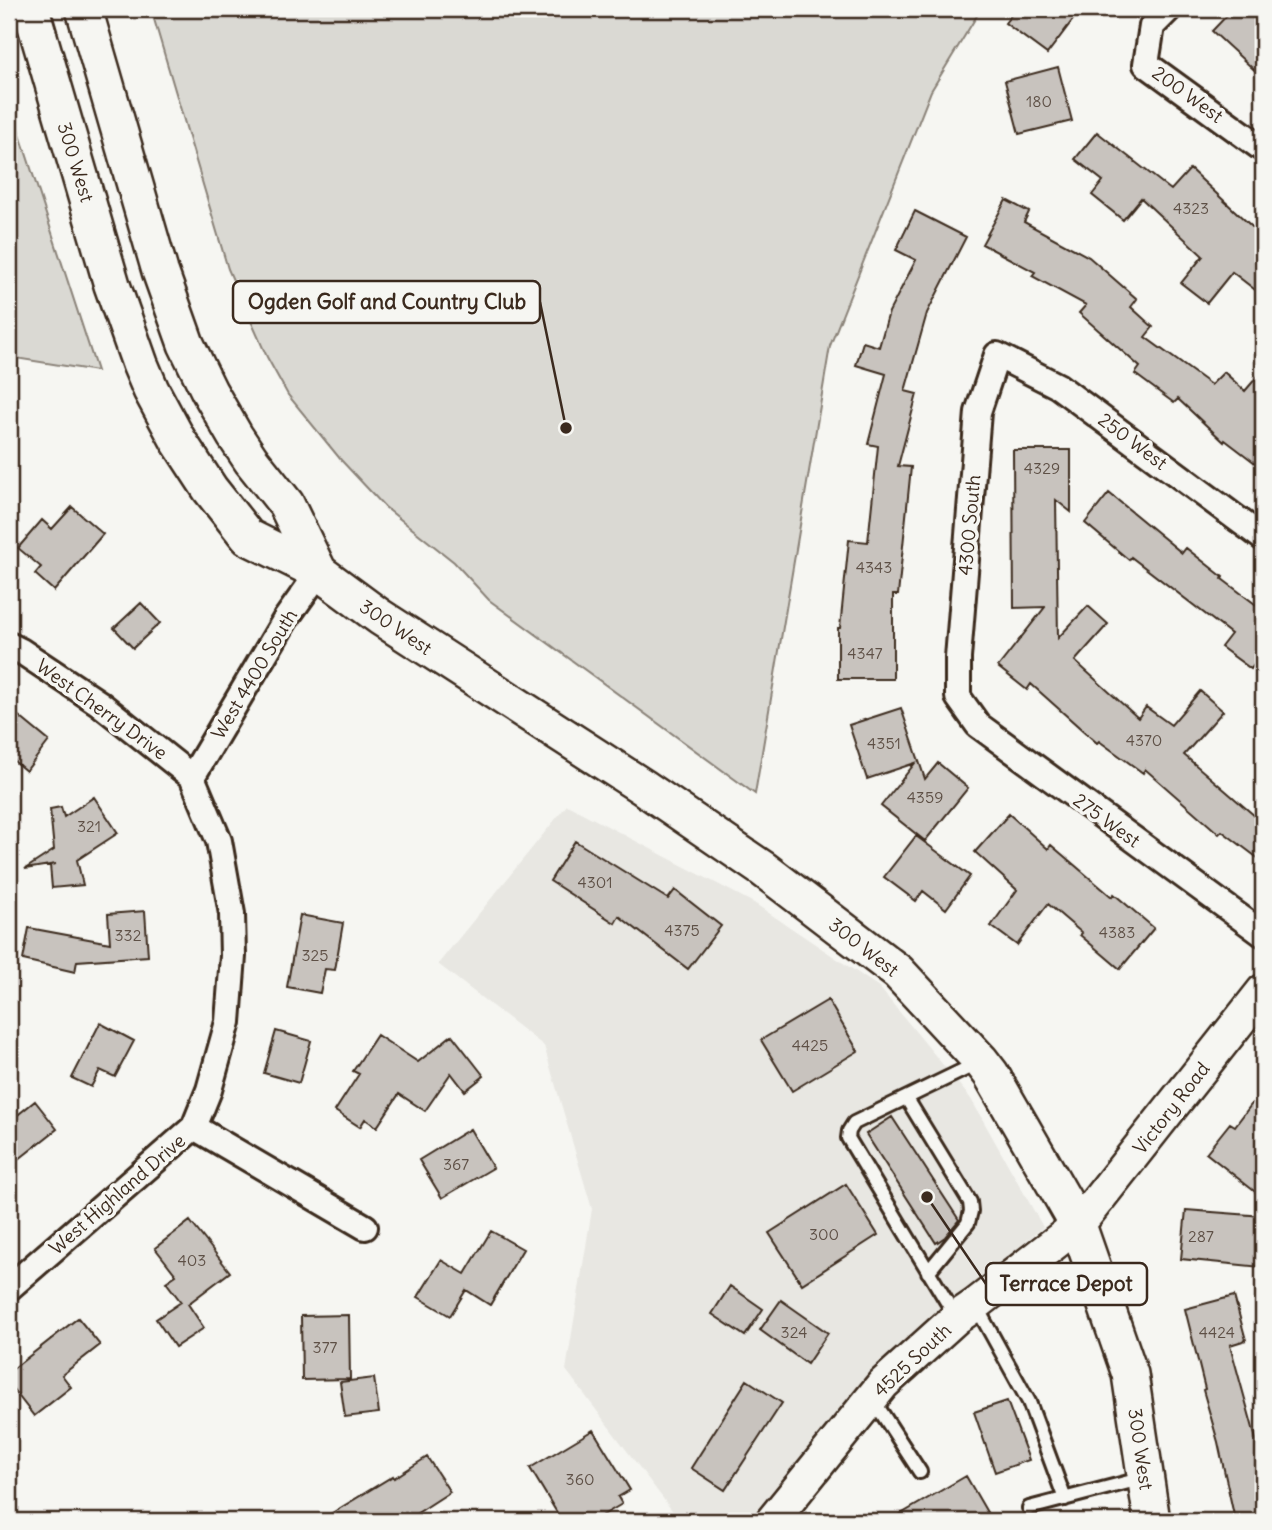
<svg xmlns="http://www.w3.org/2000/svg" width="1272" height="1530" viewBox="0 0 1272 1530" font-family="Delius,sans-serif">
<rect width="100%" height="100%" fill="#f6f6f2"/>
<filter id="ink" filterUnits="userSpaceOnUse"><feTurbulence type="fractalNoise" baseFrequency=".0143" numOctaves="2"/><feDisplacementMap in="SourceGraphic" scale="14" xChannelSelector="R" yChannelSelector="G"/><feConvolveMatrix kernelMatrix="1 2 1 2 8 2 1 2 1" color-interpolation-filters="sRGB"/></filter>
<g filter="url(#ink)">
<!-- built -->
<path fill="#e8e7e2" d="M567 805 754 903 879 987 971 1099 1043 1227 870 1371 754 1521H680L566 1370 592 1209 544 1046 438 964Z"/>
<!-- green -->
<path fill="#dad9d3" stroke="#8a8278" stroke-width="2" d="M151 9H981L931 91 830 346 755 794 489 600 454 562 385 507 341 460 288 395 267 357 228 269Z
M9 99 11 107 97 371 9 357Z"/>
<!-- building -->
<path fill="#c8c3be" stroke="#3b2a1e" stroke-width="2" d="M1016 9H1081L1047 54 1005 23Z
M1233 9H1263V78L1212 31Z
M1058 67 1072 121 1019 134 1005 81Z
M1097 132 1171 190 1190 169 1263 237V296L1232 272 1207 303 1181 283 1203 256 1141 198 1123 220 1092 195 1103 181 1075 159Z
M1006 200 1029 212 1024 222 1089 257 1137 299 1131 307 1153 327 1145 337 1211 385 1224 372 1245 391 1263 370V469L1225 440 1224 442 1178 399 1174 403 1135 374 1140 367 1079 313 1086 305 1032 276 1035 272 982 244Z
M915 211 966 237 927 313 905 391 917 394 898 466 911 467 898 595H893V679H838V628H840L849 540 868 542 878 446 868 444 886 374 856 365 863 342 879 347 889 312 916 260 896 250Z
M1013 450H1071V512L1056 500 1058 638 1088 606 1108 624 1075 661 1138 718 1146 707 1171 725 1200 691 1223 711 1184 755 1263 823V862L1222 831 1219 834 1145 769 1143 773 1099 741 1097 743 1031 684 1027 690 998 667 1045 607 1014 608Z
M1109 493 1182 553 1186 548 1223 577 1222 579 1263 610V652L1251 669 1221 647 1231 634 1131 557 1129 560 1085 523Z
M72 507 103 534 54 591 35 574 41 567 18 548 42 520 52 529Z
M141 603 160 623 133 648 114 628Z
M9 708 49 741 26 771 9 757Z
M901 708 925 779 938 763 968 788 925 841 881 806 915 763 867 779 849 725Z
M94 797 118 833 77 860 83 885 52 888 50 865 56 864 25 869 54 850 50 809 61 807 64 817Z
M1009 814 1048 849 1051 845 1112 897 1114 894 1154 928 1120 969 1080 935 1082 933 1048 904 1017 945 991 926 1017 890 975 852Z
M916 836 970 876 946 909 923 891 916 901 884 877Z
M575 841 668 899 675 890 721 926 688 969 619 916 615 923 550 881Z
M145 911 148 956 77 961 75 972 23 960 29 928 110 943 108 914Z
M300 915 343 923 335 970 325 969 320 993 287 987Z
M828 1000 858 1051 792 1091 761 1040Z
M100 1023 134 1041 115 1077 100 1070 91 1087 72 1078Z
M276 1031 311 1041 299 1083 264 1073Z
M377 1035 418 1062 452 1035 484 1076 465 1091 451 1073 425 1111 399 1094 377 1127 365 1119 360 1127 335 1111 359 1074 353 1071Z
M1263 1089V1198L1206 1153 1230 1123 1235 1126Z
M35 1101 57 1129 9 1167V1122Z
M892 1117 959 1220 945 1237 936 1243 866 1134Z
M470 1129 493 1168 442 1198 419 1160Z
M846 1184 878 1235 802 1284 769 1233Z
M1186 1210 1263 1216V1249L1261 1267 1181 1259Z
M190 1221 230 1272 188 1304 204 1328 175 1347 156 1319 181 1302 166 1282 176 1275 155 1248Z
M491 1231 523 1249 490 1305 466 1290 450 1316 418 1297 441 1260 465 1274Z
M730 1286 763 1309 745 1336 712 1314Z
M1234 1296 1246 1340 1230 1345 1259 1450 1263 1449V1514L1235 1520 1218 1442 1203 1390 1205 1389 1185 1309Z
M781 1300 828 1333 807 1364 760 1330Z
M349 1315 350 1379 302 1380 301 1316Z
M78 1318 100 1345 62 1375 71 1387 34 1416 9 1384V1372Z
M374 1378 379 1413 345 1417 340 1382Z
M747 1380 782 1403 725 1490 691 1468Z
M1007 1401 1029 1460 995 1472 974 1412Z
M593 1430 630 1490 618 1497 622 1504 593 1521H562L530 1468Z
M427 1457 450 1492 405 1521H319L393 1476 394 1478Z
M966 1476 992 1521H889Z"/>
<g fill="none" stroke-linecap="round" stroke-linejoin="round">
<defs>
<path id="service" d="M907 1099 970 1202 971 1211 968 1223 928 1272
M976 1306 1029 1402 1065 1499
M956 1317 848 1138 849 1131 854 1123 978 1063
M872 1398 920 1472
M1029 1508 1144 1478"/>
<path id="minor" d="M1169 9 1152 26 1146 64 1263 149
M1263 538 1058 386 997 355 978 412 958 658V697L978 725 1263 934
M9 645 21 651 99 703 192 777 219 841 232 914 233 956 228 1022 209 1090 194 1127 9 1288
M192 777 285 620 319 572
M194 1127 365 1227"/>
<path id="tertiary" d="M772 1521 883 1384 956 1318 975 1305 1078 1225 1263 991"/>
<path id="secondary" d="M31 9 112 285 140 364 151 390 178 440 210 489 248 537 319 572 380 617 643 787 763 869 898 972 981 1061 991 1074 1078 1225 1130 1374 1152 1521
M84 9 160 271 186 344 209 391 235 436 251 460 286 504 319 572"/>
</defs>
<!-- service casing -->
<use href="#service" stroke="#3b2a1e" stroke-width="18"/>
<!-- minor casing -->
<use href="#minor" stroke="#3b2a1e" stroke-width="30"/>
<!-- tertiary casing -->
<use href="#tertiary" stroke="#3b2a1e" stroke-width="37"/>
<!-- secondary casing -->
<use href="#secondary" stroke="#3b2a1e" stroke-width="40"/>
<!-- service -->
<use href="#service" stroke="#f6f6f2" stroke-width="12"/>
<!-- minor -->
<use href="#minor" stroke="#f6f6f2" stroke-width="24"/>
<!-- tertiary -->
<use href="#tertiary" stroke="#f6f6f2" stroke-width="32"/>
<!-- secondary -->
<use href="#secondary" stroke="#f6f6f2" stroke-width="35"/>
</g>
</g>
<g text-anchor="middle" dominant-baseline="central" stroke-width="7" stroke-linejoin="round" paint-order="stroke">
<!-- number labels -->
<g font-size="16" fill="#5e5046">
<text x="1039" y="101">180</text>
<text x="1191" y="208">4323</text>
<text x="1042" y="468">4329</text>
<text x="874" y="567">4343</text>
<text x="865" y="653">4347</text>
<text x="1144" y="740">4370</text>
<text x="884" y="743">4351</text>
<text x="925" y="797">4359</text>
<text x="89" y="826">321</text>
<text x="595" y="882">4301</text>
<text x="682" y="930">4375</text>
<text x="1117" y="932">4383</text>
<text x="128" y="935">332</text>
<text x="315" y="955">325</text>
<text x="810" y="1045">4425</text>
<text x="456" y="1164">367</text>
<text x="824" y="1234">300</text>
<text x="1201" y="1236">287</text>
<text x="192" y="1260">403</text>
<text x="794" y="1332">324</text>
<text x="1217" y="1332">4424</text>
<text x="325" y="1347">377</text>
<text x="580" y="1479">360</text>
</g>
<!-- street labels -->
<g font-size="19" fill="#3b2a1e" stroke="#f6f6f2">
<text transform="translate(1188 94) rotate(36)">200 West</text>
<text transform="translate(76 162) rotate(73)">300 West</text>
<text transform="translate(1133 441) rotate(37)">250 West</text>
<text transform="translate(969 525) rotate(-85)">4300 South</text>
<text transform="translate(396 627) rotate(34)">300 West</text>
<text transform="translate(254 674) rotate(-59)">West 4400 South</text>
<text transform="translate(102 709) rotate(36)">West Cherry Drive</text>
<text transform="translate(1107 820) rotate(36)">275 West</text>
<text transform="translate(864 947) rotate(38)">300 West</text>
<text transform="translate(1171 1108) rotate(-52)">Victory Road</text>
<text transform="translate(117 1194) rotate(-41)">West Highland Drive</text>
<text transform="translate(912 1360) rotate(-43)">4525 South</text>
<text transform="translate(1141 1449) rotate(82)">300 West</text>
</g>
</g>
<!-- callouts -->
<path fill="none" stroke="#3b2a1e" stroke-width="2.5" d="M566 428L540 302M927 1197L986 1284"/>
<g fill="#3b2a1e" stroke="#f6f6f2" stroke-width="2.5">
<circle cx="566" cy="428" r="7"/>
<circle cx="927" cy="1197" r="7"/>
</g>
<g fill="#f6f6f2" stroke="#3b2a1e" stroke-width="2.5">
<rect x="233" y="281" width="307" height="42" rx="7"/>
<rect x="986" y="1263" width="161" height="42" rx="7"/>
</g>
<g font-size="21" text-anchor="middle" font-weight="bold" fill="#3b2a1e">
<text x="387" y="309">Ogden Golf and Country Club</text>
<text x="1066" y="1291">Terrace Depot</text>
</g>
<!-- margin -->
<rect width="1272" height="1530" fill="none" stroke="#f6f6f2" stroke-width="35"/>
<rect x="18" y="18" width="1237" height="1495" fill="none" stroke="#3b2a1e" stroke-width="2.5" filter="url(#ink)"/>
</svg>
